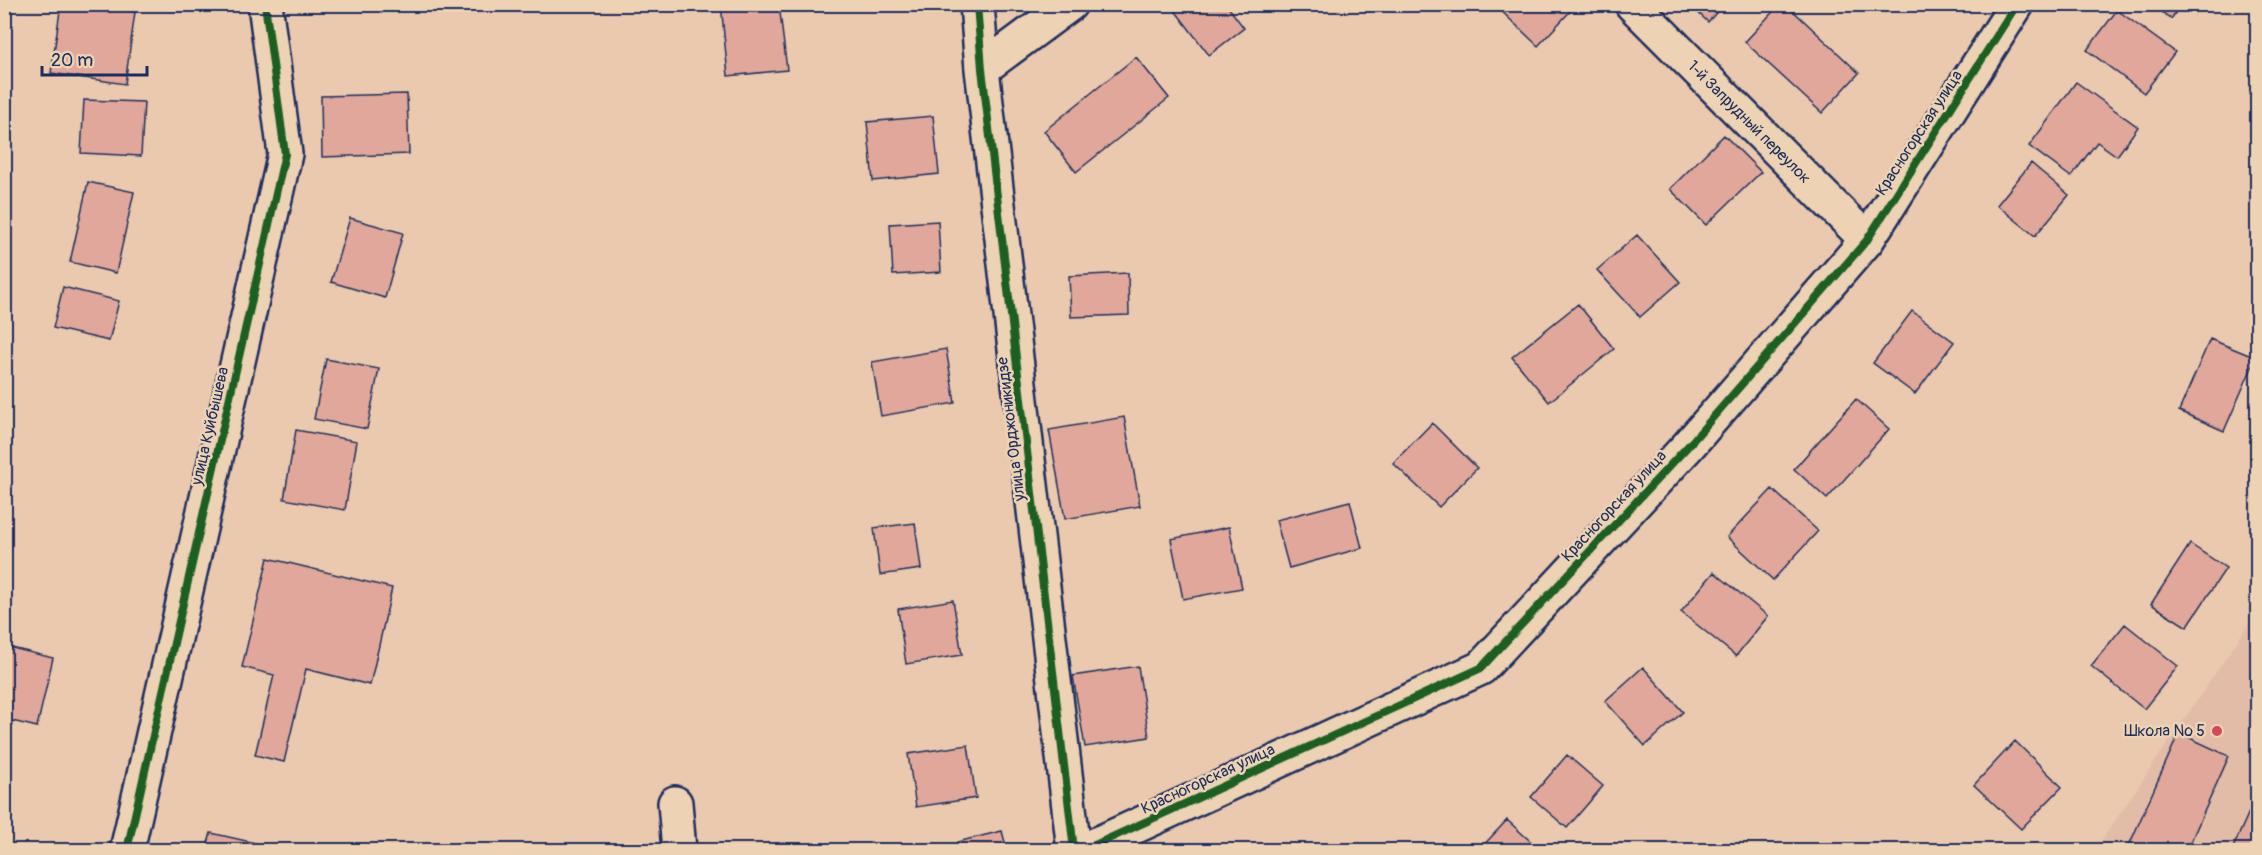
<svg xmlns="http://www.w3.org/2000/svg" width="2262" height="855" viewBox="0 0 2262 855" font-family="Pangolin,sans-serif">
<rect width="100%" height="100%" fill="#eac9af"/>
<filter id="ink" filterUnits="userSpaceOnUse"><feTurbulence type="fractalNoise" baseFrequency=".0167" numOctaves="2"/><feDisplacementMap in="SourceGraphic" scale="12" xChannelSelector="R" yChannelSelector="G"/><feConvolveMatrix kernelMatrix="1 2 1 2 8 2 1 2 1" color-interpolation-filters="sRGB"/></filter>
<g filter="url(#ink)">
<!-- built -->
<path fill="#e3bca8" d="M2257 612V850H2095Z"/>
<!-- building -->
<path fill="#e0a79a" stroke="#1b2f5e" stroke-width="1.5" d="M61 4H84L135 12 125 84 51 73Z
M721 4H779L787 70 728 76Z
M1170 4H1226L1244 28 1209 55Z
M1494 4H1577L1538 46Z
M1689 4H1724L1708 22Z
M1780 4H1786L1859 73 1822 113 1745 42Z
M2152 4H2182L2171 19Z
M2117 10 2175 52 2144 93 2087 50Z
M1136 57 1169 98 1076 172 1044 131Z
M2076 82 2138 127 2117 156 2097 142 2071 177 2029 146Z
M407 94 409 154 322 157 321 96Z
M84 100 144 102 141 156 81 153Z
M933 116 939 174 873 181 867 122Z
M1724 135 1761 172 1706 225 1670 189Z
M2031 163 2069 195 2035 236 1997 205Z
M88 182 134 192 116 273 70 262Z
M350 218 403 233 385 298 331 282Z
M938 221 941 272 893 275 890 224Z
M1637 235 1680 282 1640 317 1597 270Z
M1128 273 1129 315 1071 317 1069 276Z
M63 287 119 301 109 341 53 328Z
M1578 304 1614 349 1549 402 1512 357Z
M1912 311 1954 342 1915 394 1873 363Z
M2210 339 2256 358 2224 431 2179 411Z
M946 349 955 403 881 416 872 362Z
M326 359 379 369 367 429 314 419Z
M1856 399 1889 429 1827 499 1794 469Z
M1124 417 1140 506 1065 519 1049 430Z
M1432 423 1477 468 1439 507 1393 463Z
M296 430 357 441 345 510 284 499Z
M1772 489 1818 531 1773 580 1727 537Z
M1350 501 1362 548 1289 568 1276 520Z
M915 523 921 569 880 575 874 528Z
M1229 527 1242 588 1183 599 1171 539Z
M2190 544 2226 568 2187 627 2151 604Z
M268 558 392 588 370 685 306 669 284 762 255 755 274 675 242 667Z
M1714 572 1768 616 1736 656 1681 612Z
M953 600 962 655 906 664 898 609Z
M2125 624 2178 666 2144 709 2091 666Z
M4 646 53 658 37 727 4 719Z
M1138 666 1149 737 1085 747 1073 676Z
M1643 667 1683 712 1645 746 1605 701Z
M2179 733 2229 756 2187 850H2127Z
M2015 741 2062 787 2021 829 1974 785Z
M968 745 976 798 916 807 908 754Z
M1567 755 1603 786 1567 828 1531 797Z
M2258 792V850H2232Z
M1507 820 1538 848 1536 850H1479Z
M1002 831 1007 850H959L957 842Z
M211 833 264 845 262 850H206Z"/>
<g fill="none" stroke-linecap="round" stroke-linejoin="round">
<defs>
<path id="minor" d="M977 4 982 69 1074 850
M1632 4 1867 240
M982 69 1070 4
M675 803 679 850
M127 850 285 154 265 4
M1084 850 1481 668 1689 445 1867 240 2017 4"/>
</defs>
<!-- minor casing -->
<use href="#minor" stroke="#1b2f5e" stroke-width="38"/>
<!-- minor -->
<use href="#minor" stroke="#edd2b4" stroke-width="33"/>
<defs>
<path id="cycleway" d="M977 4 982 69 1074 850
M127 850 285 154 265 4
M1084 850 1481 668 1689 445 1867 240 2017 4"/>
</defs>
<!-- cycleway casing -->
<use href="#cycleway" stroke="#edd2b4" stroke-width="11"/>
<!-- cycleway -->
<use href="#cycleway" stroke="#1b5e20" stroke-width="8"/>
</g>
</g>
<!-- markers -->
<circle fill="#d1495b" stroke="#edd2b4" stroke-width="2" cx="2217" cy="731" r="6"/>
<g text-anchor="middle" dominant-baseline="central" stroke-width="5" stroke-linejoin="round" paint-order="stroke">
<!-- street labels -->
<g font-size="16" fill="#1b2f5e" stroke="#edd2b4">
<text transform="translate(1749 122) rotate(45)">1-й Запрудный переулок</text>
<text transform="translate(1919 133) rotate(-57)">Красногорская улица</text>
<text transform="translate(210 426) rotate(-77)">улица Куйбышева</text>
<text transform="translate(1011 429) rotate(-97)">улица Орджоникидзе</text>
<text transform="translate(1614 506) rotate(-47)">Красногорская улица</text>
<text transform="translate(1208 779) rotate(-25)">Красногорская улица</text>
</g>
<!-- poi labels -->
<g font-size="16" fill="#1b2f5e" stroke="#edd2b4" text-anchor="end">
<text x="2205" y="731">Школа № 5</text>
</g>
</g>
<!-- margin -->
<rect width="2262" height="855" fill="none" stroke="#edd2b4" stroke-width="24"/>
<rect x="12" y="12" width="2238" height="831" fill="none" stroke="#1b2f5e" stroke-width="2" filter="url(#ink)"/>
<!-- scale -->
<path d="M42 66v9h105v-9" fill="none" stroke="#1b2f5e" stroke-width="3"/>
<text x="51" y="66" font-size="18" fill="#1b2f5e" stroke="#edd2b4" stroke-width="4.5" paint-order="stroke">20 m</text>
</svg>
